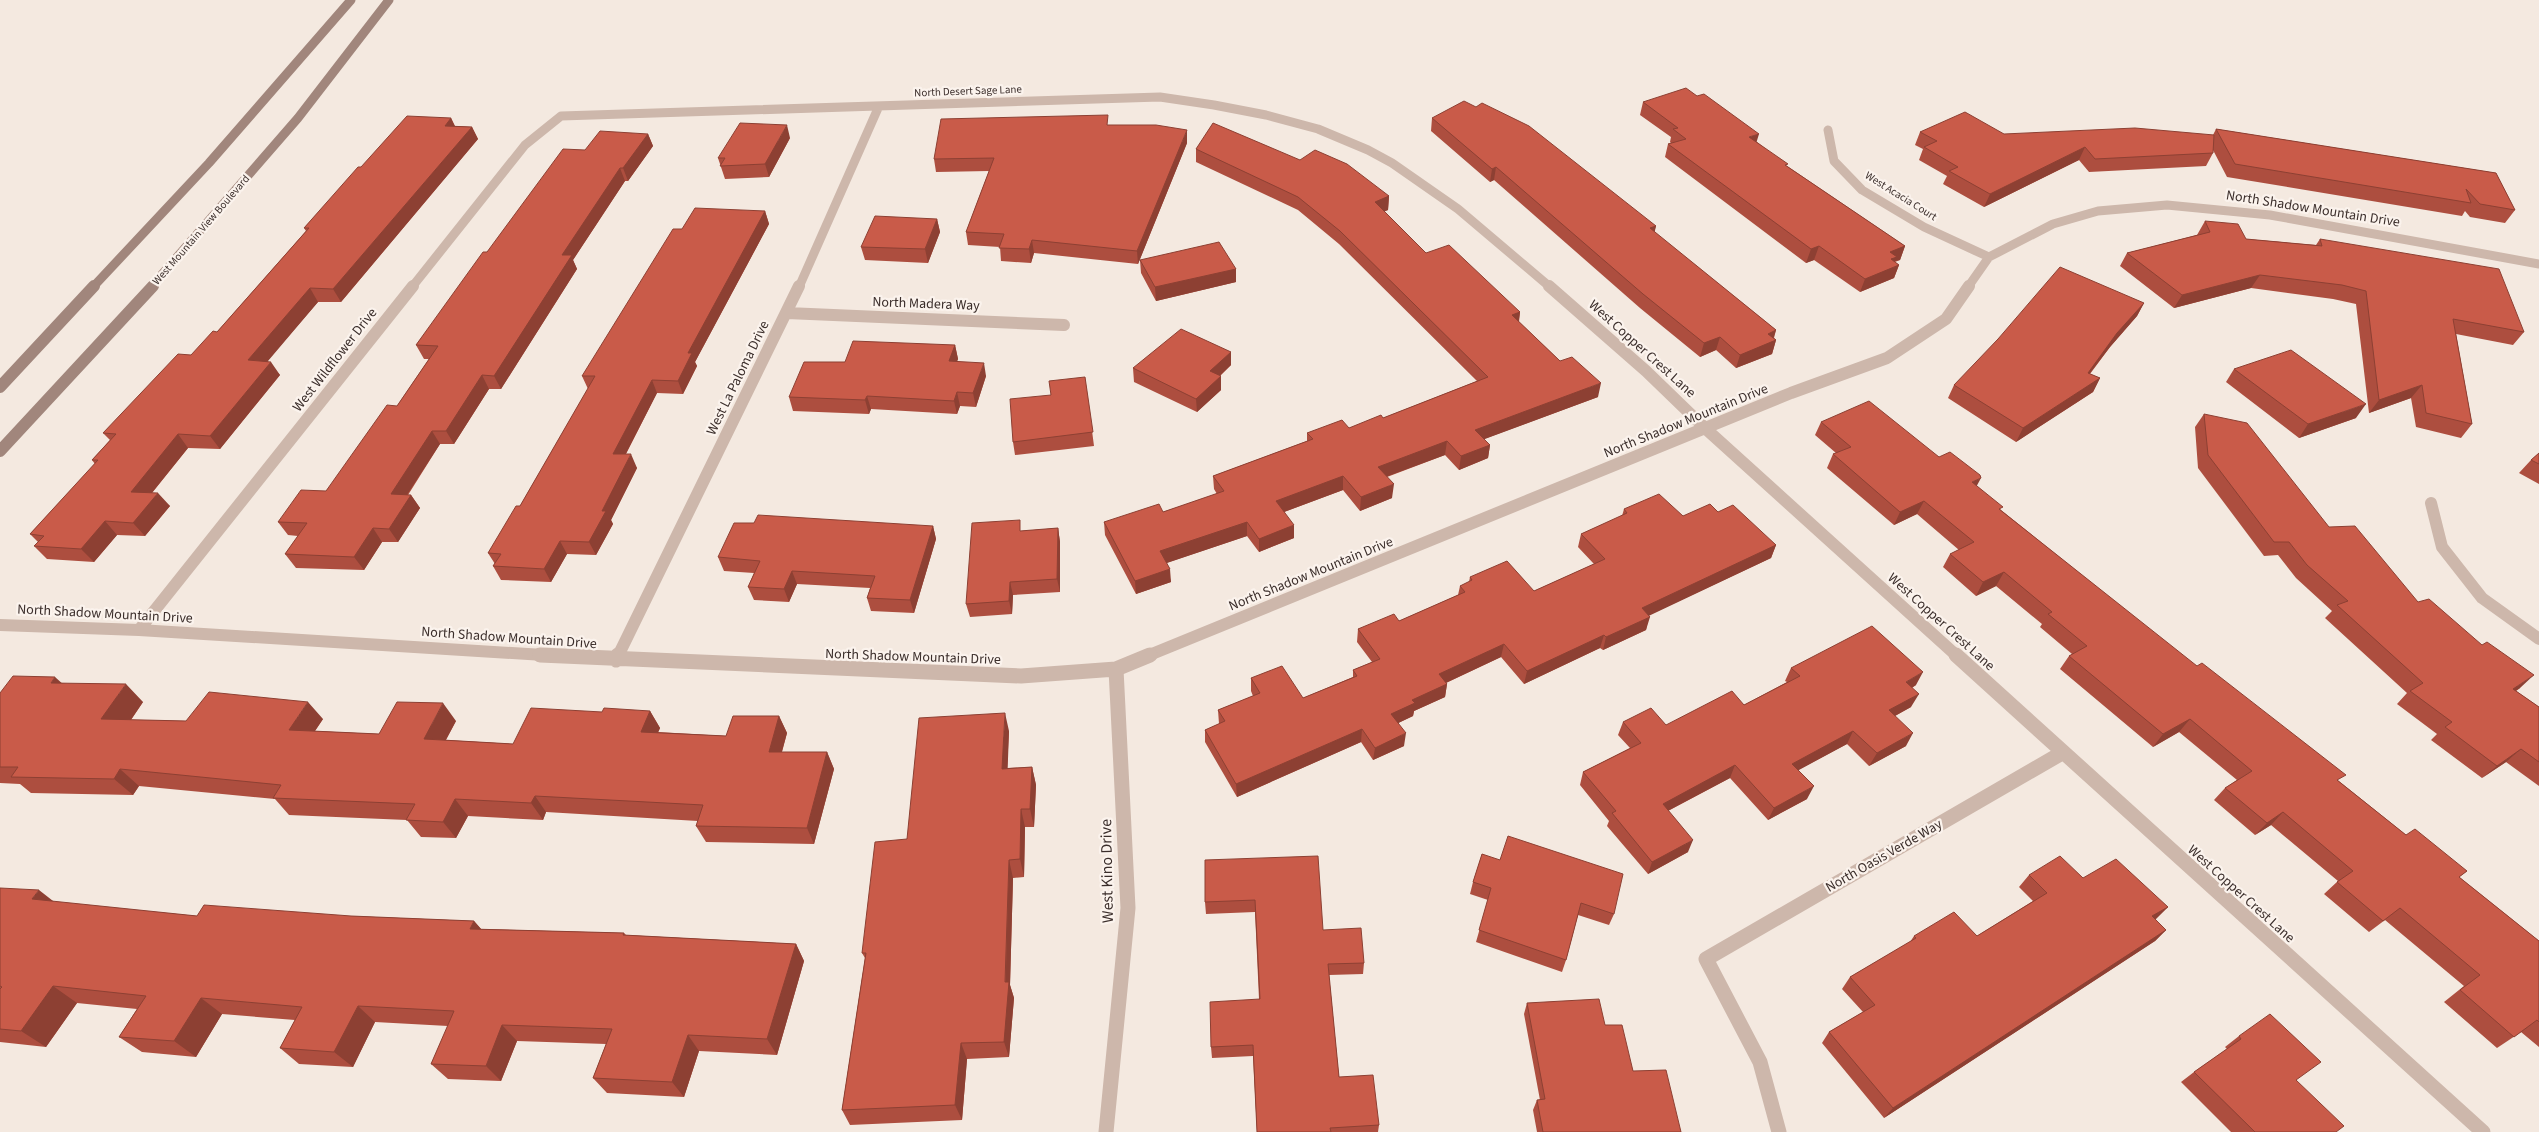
<svg xmlns="http://www.w3.org/2000/svg" width="2539" height="1132" viewBox="0 0 2539 1132" font-family="'Source Sans 3',sans-serif">
<rect width="100%" height="100%" fill="#f4e9e0"/>
<g fill="none" stroke-linecap="round" stroke-linejoin="round">
<!-- street-far2 -->
<path stroke="#cdb7ab" stroke-width="9" d="M1828 130 1834 161 1862 190 1924 227 1989 257
M412 287 525 145 561 116 1160 97 1214 105 1266 115 1318 129 1368 150 1392 163 1458 209 1550 287
M799 287 879 106
M1968 287 1989 257 2053 224 2098 211 2167 205 2270 215 2539 264"/>
<!-- street-far1 -->
<path stroke="#cdb7ab" stroke-width="12" d="M1549 286 1646 371 1706 429 1957 656
M787 313 1064 325
M2431 503 2442 547 2482 598 2539 639
M0 625 139 630 560 656
M139 630 413 286
M618 656 799 286
M1147 656 1791 393 1887 358 1946 319 1969 286"/>
<!-- street -->
<path stroke="#cdb7ab" stroke-width="15" d="M540 655 1021 676 1116 669 1150 655
M1956 655 2483 1132
M616 660 618 655
M1106 1132 1128 908 1116 669
M1779 1132 1760 1062 1706 959 2062 753"/>
<!-- secondary-far1 -->
<path stroke="#a1867c" stroke-width="9" d="M93 287 209 163 351 0
M151 287 298 118 389 0"/>
<!-- secondary -->
<path stroke="#a1867c" stroke-width="12" d="M0 387 94 286
M0 451 153 286"/>
</g>
<!-- wall -->
<path fill="#ad4e3f" d="M1643 102 1757 142 1787 166 1905 246 1900 260 1895 262 1899 265 1894 278 1860 292 1814 260 1806 263 1665 157 1668 144 1671 143 1670 142 1671 137 1640 115Z
M451 118 455 126 472 127 478 139 341 302H318L267 361 280 375 220 449 188 448 152 493 170 506 145 536 117 535 94 562 47 559 34 546 38 542 30 534 95 464 92 460 110 440 103 433 217 332 306 231 304 228 361 167Z
M1432 118 1656 226 1654 232 1776 330 1774 338 1776 340 1772 354 1736 368 1716 350 1700 357 1640 308 1494 180 1490 182 1431 131Z
M1109 125 1187 143 1138 264 1034 253 1031 263 1001 261 1000 247 968 245 966 232 989 171 936 172 934 159Z
M2216 129 2496 173 2515 210 2505 223 2470 217 2465 211 2462 216 2227 177 2213 150V153L2206 166 2089 172 2079 160 1984 207 1943 184 1947 176 1919 160 1923 149 1915 145 1920 132 2004 134 2213 135Z
M648 134 653 146 628 181H625L573 260 577 269 501 389H489L454 444H440L408 495H411L420 508 398 542H382L364 570 296 568 285 554 298 536 288 535 278 522 326 491 397 406 429 359H424L416 345 487 252 585 150Z
M790 138 769 177 725 179 718 158Z
M1196 149 1300 160 1389 196 1388 210 1384 211 1426 253 1520 312 1519 322 1598 397 1484 439 1490 445 1488 458 1459 470 1445 455 1387 477 1392 498 1360 511 1343 490 1284 512 1294 538 1259 552 1247 536 1166 563 1171 582 1136 594 1105 535 1104 522 1163 512 1217 494 1214 489 1213 476 1307 441V433L1349 428 1383 418 1477 381 1339 244 1298 210 1196 162Z
M765 211 769 224 695 362 697 366 683 394 657 393 626 454 637 468 611 520 613 524 596 555 567 554 551 582 501 580 493 566 495 564 488 553 520 506 588 389 582 376Z
M937 219 940 232 928 263 865 260 861 247Z
M2205 221 2246 239 2316 245 2320 239 2524 332 2513 345 2456 334 2472 424 2461 438 2416 427 2411 398 2369 413 2356 304 2333 299 2251 288 2174 308 2120 266 2127 253 2197 235Z
M1140 260 1236 269V282L1156 301 1141 273Z
M2144 303 2137 316 2110 347 2090 374 2100 378 2093 392 2016 442 1948 398 1954 385Z
M955 345 958 359 957 361 986 376 976 407 960 406 957 414 871 409 869 414 793 411 789 397 845 362Z
M1231 352V365L1220 376 1221 390 1197 412 1134 382 1133 368Z
M2234 369 2356 418 2299 438 2226 382Z
M1085 377 1094 446 1015 455 1013 442 1051 395Z
M2204 414 2329 527 2520 688 2516 691 2539 707V786L2506 762 2482 778 2431 740 2437 734 2397 704 2407 693 2325 618 2332 611 2296 578 2278 555 2264 556 2198 468 2195 427Z
M1821 422 1939 457 1977 486 2001 510 2406 835 2467 871 2459 877 2539 941V1047L2521 1032 2497 1048 2444 1002 2464 986 2385 920 2369 932 2324 894 2338 881 2271 825 2255 835 2214 800 2225 788 2237 780 2179 732 2153 747 2060 669 2069 656 2072 654 2040 627 2042 624 1996 586 1976 596 1943 567 1950 554 1959 550 1917 514 1894 525 1827 468 1833 454 1836 453 1815 435Z
M2539 453V484L2519 473 2531 460Z
M1624 509 1683 516 1718 512 1776 545 1771 558 1649 615 1646 630 1603 650 1600 648 1524 684 1501 657 1446 683 1447 684 1445 697 1414 711 1413 716 1398 723 1404 746 1373 760 1361 742 1237 797 1205 742V730L1219 724 1218 710 1253 696 1251 691V678L1303 698 1353 677V670L1372 662 1357 642 1358 629 1399 621 1458 595 1460 586 1469 582 1470 577 1534 591 1594 564 1578 547 1581 534 1622 516Z
M933 526 936 539 914 613 871 611 867 598 870 588 797 584 789 602 754 600 748 587 754 573 724 571 718 557Z
M1058 528 1060 542V592L1013 595 1012 614 970 617 966 604 1022 531Z
M1791 668 1916 685 1912 688 1911 707 1895 716 1906 746 1869 766 1847 744 1798 770 1807 799 1768 820 1730 778 1668 811 1688 852 1648 874 1607 826 1609 821 1580 785 1583 772 1630 748 1618 735 1623 722 1666 725 1744 705 1787 682 1785 681Z
M62 683 143 702 131 720 186 721 323 719 315 731 379 734 456 721 446 740 513 744 602 712 650 711 660 728 658 732 726 736 779 716 787 733 782 752H827L834 769 814 844 706 842 696 826 698 821 546 812 543 820 468 816 456 838 421 837 407 820 289 815 275 799 139 786 133 795 31 793 20 784 0 783V693Z
M1009 731 1007 768 1032 767 1036 785 1034 827H1025L1024 877 1013 878 1010 985 1014 998 1009 1057 967 1059 962 1120 850 1125 842 1110 865 958 862 953 907 839Z
M1482 854 1614 914 1609 925 1578 915 1566 960 1562 972 1476 942 1488 900 1470 894 1473 882Z
M1205 860 1323 930 1364 963 1363 974 1329 975 1339 1077 1379 1125 1378 1132H1257L1253 1056 1212 1058 1211 1047 1259 999 1255 912 1206 914 1205 902Z
M2029 875 2083 878 2168 907 2155 919 2166 930 2155 941 1884 1118 1822 1043 1829 1032 1863 1012 1842 989 1850 977 1910 942 1914 936H1977L2033 901 2019 887Z
M0 888 54 902 197 916H351L474 921 481 929 624 933 626 935 796 944 804 961 777 1055 699 1051 684 1097 607 1093 593 1078 606 1044 517 1041 501 1081 448 1079 431 1064 448 1026 375 1022 353 1067 299 1064 280 1048 295 1020 222 1014 196 1057 142 1052 119 1037 137 1009 77 1003 46 1047 0 1042Z
M1527 1003 1605 1025 1633 1071 1681 1132H1537L1533 1110 1537 1100H1540L1524 1014Z
M2239 1036 2296 1080 2336 1132H2231L2181 1082 2194 1072 2227 1049 2225 1047Z"/>
<!-- shaded-wall -->
<path fill="#8d4033" d="M451 118 457 131 445 126Z
M787 125 790 138 769 177 765 164Z
M472 127 478 139 341 302 333 289Z
M1187 130V143L1138 264 1137 251Z
M648 134 653 146 628 181 623 168Z
M1759 134 1755 147 1749 137Z
M2085 147 2079 160 1984 207 1990 194Z
M1496 167 1494 180 1490 182 1492 169Z
M620 168 625 181 573 260 577 269 501 389 494 376 562 255Z
M1389 196 1388 210 1374 216 1375 202Z
M765 211 769 224 695 362 697 366 683 394 678 381 688 353Z
M937 219 940 232 928 263 925 249Z
M1656 226 1653 239 1650 228Z
M1032 240 1034 253 1031 263 1029 249Z
M1819 246 1814 260 1806 263 1811 249Z
M1905 246 1900 260 1895 261 1893 268 1899 265 1894 278 1860 292 1865 279 1890 252Z
M1236 269V282L1156 301 1155 287Z
M2260 275 2251 288 2174 308 2182 295Z
M310 288 318 302 257 374 248 360Z
M2144 303 2137 316 2110 347 2080 386 2088 373 2117 333Z
M1520 312 1518 326 1512 315Z
M1776 330 1772 342 1776 340 1772 354 1736 368 1740 355 1768 334Z
M1720 337 1716 350 1700 357 1704 343Z
M955 345 958 359 952 374 949 361Z
M1231 352V365L1210 385V371Z
M271 362 280 375 220 449 210 436Z
M984 363 986 376 976 407 973 393Z
M482 375 489 389 454 444 446 431Z
M1221 376V390L1197 412 1196 399Z
M2100 378 2093 392 2016 442 2023 428Z
M652 380 657 393 619 467 613 454Z
M1601 383 1598 397 1474 443 1475 430Z
M2422 385 2411 398 2369 413 2379 400Z
M957 392 960 406 957 414 954 401Z
M867 396 871 409 869 414 865 400Z
M2366 404 2356 418 2299 438 2308 424Z
M432 431 440 444 399 507 391 494Z
M178 434 188 448 142 505 131 492Z
M1447 441 1445 455 1377 480 1378 467Z
M1490 445 1488 458 1459 470 1461 456Z
M631 454 637 468 611 520 613 524 596 555 589 542 602 511Z
M1343 476V490L1276 515V501Z
M1981 478 1974 491 1972 482Z
M1394 484 1392 498 1360 511 1361 497Z
M158 493 170 506 145 536 133 523Z
M411 495 420 508 398 542 389 529Z
M1924 501 1917 514 1894 525 1900 512Z
M105 521 117 535 94 562 81 549Z
M1247 522V536L1161 565 1160 551Z
M1294 525V538L1259 552V539Z
M933 526 936 539 914 613 910 600Z
M373 528 382 542 364 570 354 557Z
M1058 528 1060 542V592L1057 579Z
M560 541 567 554 551 582 544 569Z
M1776 545 1771 558 1638 621 1642 608Z
M1170 569 1171 582 1136 594 1135 581Z
M792 571 797 584 789 602 784 589Z
M2004 572 1996 586 1976 596 1983 582Z
M1010 582 1013 595 1012 614 1009 601Z
M1650 617 1646 630 1603 650 1606 637Z
M1604 635 1600 648 1524 684 1527 671Z
M1504 644 1501 657 1437 687 1439 674Z
M1923 672 1916 685 1899 695 1906 682Z
M2534 675 2520 688 2499 702 2513 689Z
M55 677 74 694 51 683Z
M126 684 143 702 119 737 101 719Z
M1447 684 1445 697 1414 711 1413 716 1390 727 1391 714 1412 700Z
M1919 694 1911 707 1882 723 1889 710Z
M308 702 323 719 304 747 289 730Z
M443 703 456 721 437 756 424 739Z
M650 711 660 728 651 749 641 732Z
M1005 713 1009 731 1007 787 1002 769Z
M779 716 787 733 777 769 769 752Z
M2190 719 2179 732 2153 747 2163 734Z
M1362 729 1361 742 1237 797 1236 784Z
M1853 731 1847 744 1786 777 1792 764Z
M1406 733 1404 746 1373 760 1375 748Z
M1913 733 1906 746 1869 766 1877 753Z
M2521 749 2506 762 2482 778 2497 766Z
M827 752 834 769 814 844 807 828Z
M1735 765 1730 778 1658 816 1663 804Z
M1032 767 1036 785 1034 827 1030 809Z
M120 769 139 786 133 795 114 779Z
M1814 786 1807 799 1768 820 1774 808Z
M535 796 546 812 543 820 531 803Z
M455 799 468 816 456 838 443 822Z
M1021 809 1025 827 1024 877 1020 859Z
M2283 812 2271 825 2255 835 2267 823Z
M1693 840 1688 852 1648 874 1652 862Z
M1009 860 1013 878 1010 985 1014 998 1009 1057 1004 1042Z
M39 890 62 908 32 899Z
M2168 907 2156 919 2141 928 2152 916Z
M474 921 489 938 470 929Z
M2166 930 2155 941 1884 1118 1893 1108Z
M796 944 804 961 777 1055 767 1039Z
M53 986 77 1003 46 1047 21 1031Z
M201 998 222 1014 196 1057 174 1041Z
M358 1006 375 1022 353 1067 334 1052Z
M502 1025 517 1041 501 1081 486 1066Z
M688 1035 699 1051 684 1097 672 1082Z
M961 1043 967 1059 962 1120 955 1105Z"/>
<!-- building -->
<path fill="#c95b49" stroke="#8d4033" d="M1686 88 1697 96 1704 94 1759 134 1749 137 1788 164 1785 165 1905 246 1890 252 1897 257 1891 259 1899 265 1865 279 1819 246 1811 249 1668 144 1686 139 1673 129 1678 128 1643 102Z
M1464 101 1476 107 1482 103 1529 126 1656 226 1650 228 1776 330 1768 334 1776 340 1740 355 1720 337 1704 343 1643 294 1496 167 1492 169 1432 118Z
M1965 112 2004 134 2135 128 2214 135 2213 153 2095 159 2085 147 1990 194 1949 171 1958 167 1924 147 1937 141 1920 132Z
M1108 115 1107 125H1156L1187 130 1137 251 1032 240 1029 249 999 248 1004 234 966 232 994 158 934 159 941 119Z
M407 116 451 118 445 126 472 127 333 289 310 288 248 360 271 362 210 436 178 434 131 492 158 493 133 523 105 521 81 549 34 546 44 536 30 534 98 460H92L116 434 103 433 178 354 191 355 213 331 217 332 309 228H304L358 167H361Z
M740 123 787 125 765 164 720 166 725 158H718Z
M1213 123 1300 160 1315 150 1347 164 1389 196 1375 202 1426 253 1449 245 1520 312 1512 315 1560 361 1572 357 1601 383 1475 430 1490 445 1461 456 1447 441 1378 467 1394 484 1361 497 1343 476 1276 501 1294 525 1259 539 1247 522 1160 551 1170 569 1135 581 1104 522 1159 504 1163 512 1224 491 1213 476 1313 439 1307 433 1342 420 1349 428 1381 415 1383 418 1488 377 1340 231 1298 197 1196 149Z
M2216 129 2496 173 2515 210 2480 204 2466 189 2471 203 2235 164Z
M600 131 648 134 623 168H620L562 255H572L494 376 482 375 446 431H432L391 494 411 495 389 529 373 528 354 557 285 554 307 523 278 522 301 490 326 491 387 405 397 406 438 346 416 345 483 252H487L563 149 585 150Z
M695 208 765 211 688 353H692L678 381 652 380 613 454H631L602 511H606L589 542 560 541 544 569 493 566 501 554 488 553 516 506H520L595 376H582L673 229H682Z
M875 216 937 219 925 249 861 247Z
M2205 221 2238 224 2246 239 2322 246 2320 239 2499 269 2524 332 2453 319 2472 424 2426 413 2422 385 2379 400 2366 291 2342 285 2260 275 2182 295 2127 253 2210 232Z
M1219 242 1236 269 1155 287 1140 260Z
M2060 267 2144 303 2117 333 2088 373 2100 378 2023 428 1954 385 1998 339Z
M1181 329 1231 352 1210 371 1221 376 1196 399 1133 368Z
M853 341 955 345 949 361 984 363 973 393 957 392 954 401 867 396 865 400 789 397 804 362H845Z
M2291 350 2366 404 2308 424 2234 369Z
M1085 377 1093 432 1013 442 1010 399 1051 395 1049 381Z
M1869 401 1939 457 1950 452 1980 475 1981 478 1972 482 2003 507 1999 509 2197 666 2202 663 2346 775 2337 780 2406 835 2415 829 2467 871 2459 877 2539 941V1022L2537 1020 2514 1037 2460 990 2480 975 2400 908 2383 921 2337 882 2353 871 2283 812 2267 823 2225 788 2252 771 2190 719 2163 734 2069 656 2087 646 2048 614 2052 612 2004 572 1983 582 1950 554 1974 542 1924 501 1900 512 1833 454 1851 447 1821 422Z
M2204 414 2247 423 2329 527 2355 526 2418 602 2429 599 2482 645 2487 642 2534 675 2513 689 2539 707V762L2521 749 2497 766 2445 727 2452 722 2410 691 2423 683 2337 605 2348 601 2307 565 2289 542H2274L2208 455Z
M2539 453V464L2531 460Z
M1659 494 1683 516 1710 504 1718 512 1733 505 1776 545 1642 608 1650 617 1606 637 1604 635 1527 671 1504 644 1439 674 1447 684 1412 700 1415 703 1391 714 1406 733 1375 748 1362 729 1236 784 1205 730 1225 721 1218 710 1260 693 1251 678 1282 666 1303 698 1357 676 1353 670 1380 659 1358 629 1394 614 1399 621 1465 592 1460 586 1472 580 1470 577 1507 561 1534 591 1605 559 1581 534 1627 513 1624 509Z
M758 515 933 526 910 600 867 598 875 576 792 571 784 589 748 587 760 561 718 557 734 523H754Z
M1020 520V531L1058 528 1057 579 1010 582 1009 601 966 604 972 523Z
M1872 626 1923 672 1906 682 1919 694 1889 710 1913 733 1877 753 1853 731 1792 764 1814 786 1774 808 1735 765 1663 804 1693 840 1652 862 1612 813 1616 811 1583 772 1641 743 1623 722 1651 708 1666 725 1732 691 1744 705 1800 676 1791 668Z
M13 676 55 677 51 683 126 684 101 719 186 721 209 692 308 702 289 730 379 734 397 702 443 703 424 739 513 744 531 708 602 712 604 708 650 711 641 732 726 736 733 716H779L769 752H827L807 828 696 826 703 805 535 796 531 803 455 799 443 822 406 820 415 804 273 798 281 785 120 769 114 779 11 777 18 767H0V693Z
M1005 713 1002 769 1032 767 1030 809H1021L1020 859 1009 860 1005 982H1009L1004 1042 961 1043 955 1105 842 1110 866 953H862L875 842 907 839 919 718Z
M1508 836 1623 874 1614 914 1581 903 1566 960 1479 930 1491 888 1473 882 1482 854 1500 860Z
M1318 856 1323 930 1361 928 1364 963 1328 964 1339 1077 1373 1075 1379 1125 1330 1128 1331 1132H1257L1253 1045 1211 1047 1210 1002 1260 999 1255 900 1205 902V860Z
M2060 856 2083 878 2116 859 2168 907 2152 916 2166 930 1893 1108 1829 1032 1875 1005 1850 977 1916 938 1914 936 1954 912 1977 936 2047 893 2029 875Z
M0 888 39 890 32 899 197 916 204 905 351 916 474 921 470 929 624 933 623 935 796 944 767 1039 688 1035 672 1082 593 1078 612 1029 502 1025 486 1066 431 1064 454 1011 358 1006 334 1052 280 1048 302 1007 201 998 174 1041 119 1037 146 996 53 986 21 1031 0 1029V989L2 987 0 986Z
M1599 999 1605 1025H1622L1633 1071 1666 1070 1681 1132H1543L1537 1100 1545 1099 1527 1003Z
M2270 1014 2321 1062 2296 1080 2344 1126 2336 1132H2255L2194 1072 2241 1039 2239 1036Z"/>
<g text-anchor="middle" dominant-baseline="central" stroke-width="4.5" stroke-linejoin="round" paint-order="stroke">
<!-- far-street labels -->
<g font-size="11" fill="#3b2e2b" stroke="#fbf3ed">
<text transform="translate(968 91) rotate(-2)">North Desert Sage Lane</text>
<text transform="translate(1901 196) rotate(32)">West Acacia Court</text>
<text transform="translate(201 230) rotate(-49)">West Mountain View Boulevard</text>
</g>
<!-- street labels -->
<g font-size="14" fill="#3b2e2b" stroke="#fbf3ed">
<text transform="translate(2313 209) rotate(9)">North Shadow Mountain Drive</text>
<text transform="translate(926 304) rotate(2)">North Madera Way</text>
<text transform="translate(1642 349) rotate(42)">West Copper Crest Lane</text>
<text transform="translate(335 360) rotate(-52)">West Wildflower Drive</text>
<text transform="translate(738 378) rotate(-64)">West La Paloma Drive</text>
<text transform="translate(1686 421) rotate(-22)">North Shadow Mountain Drive</text>
<text transform="translate(1311 574) rotate(-22)">North Shadow Mountain Drive</text>
<text transform="translate(105 614) rotate(3)">North Shadow Mountain Drive</text>
<text transform="translate(1941 622) rotate(42)">West Copper Crest Lane</text>
<text transform="translate(509 638) rotate(4)">North Shadow Mountain Drive</text>
<text transform="translate(913 657) rotate(2)">North Shadow Mountain Drive</text>
<text transform="translate(1884 856) rotate(-30)">North Oasis Verde Way</text>
<text transform="translate(2241 894) rotate(42)">West Copper Crest Lane</text>
</g>
<!-- near-street labels -->
<g font-size="16" fill="#3b2e2b" stroke="#fbf3ed">
<text transform="translate(1107 871) rotate(-91)">West Kino Drive</text>
</g>
</g>
</svg>
